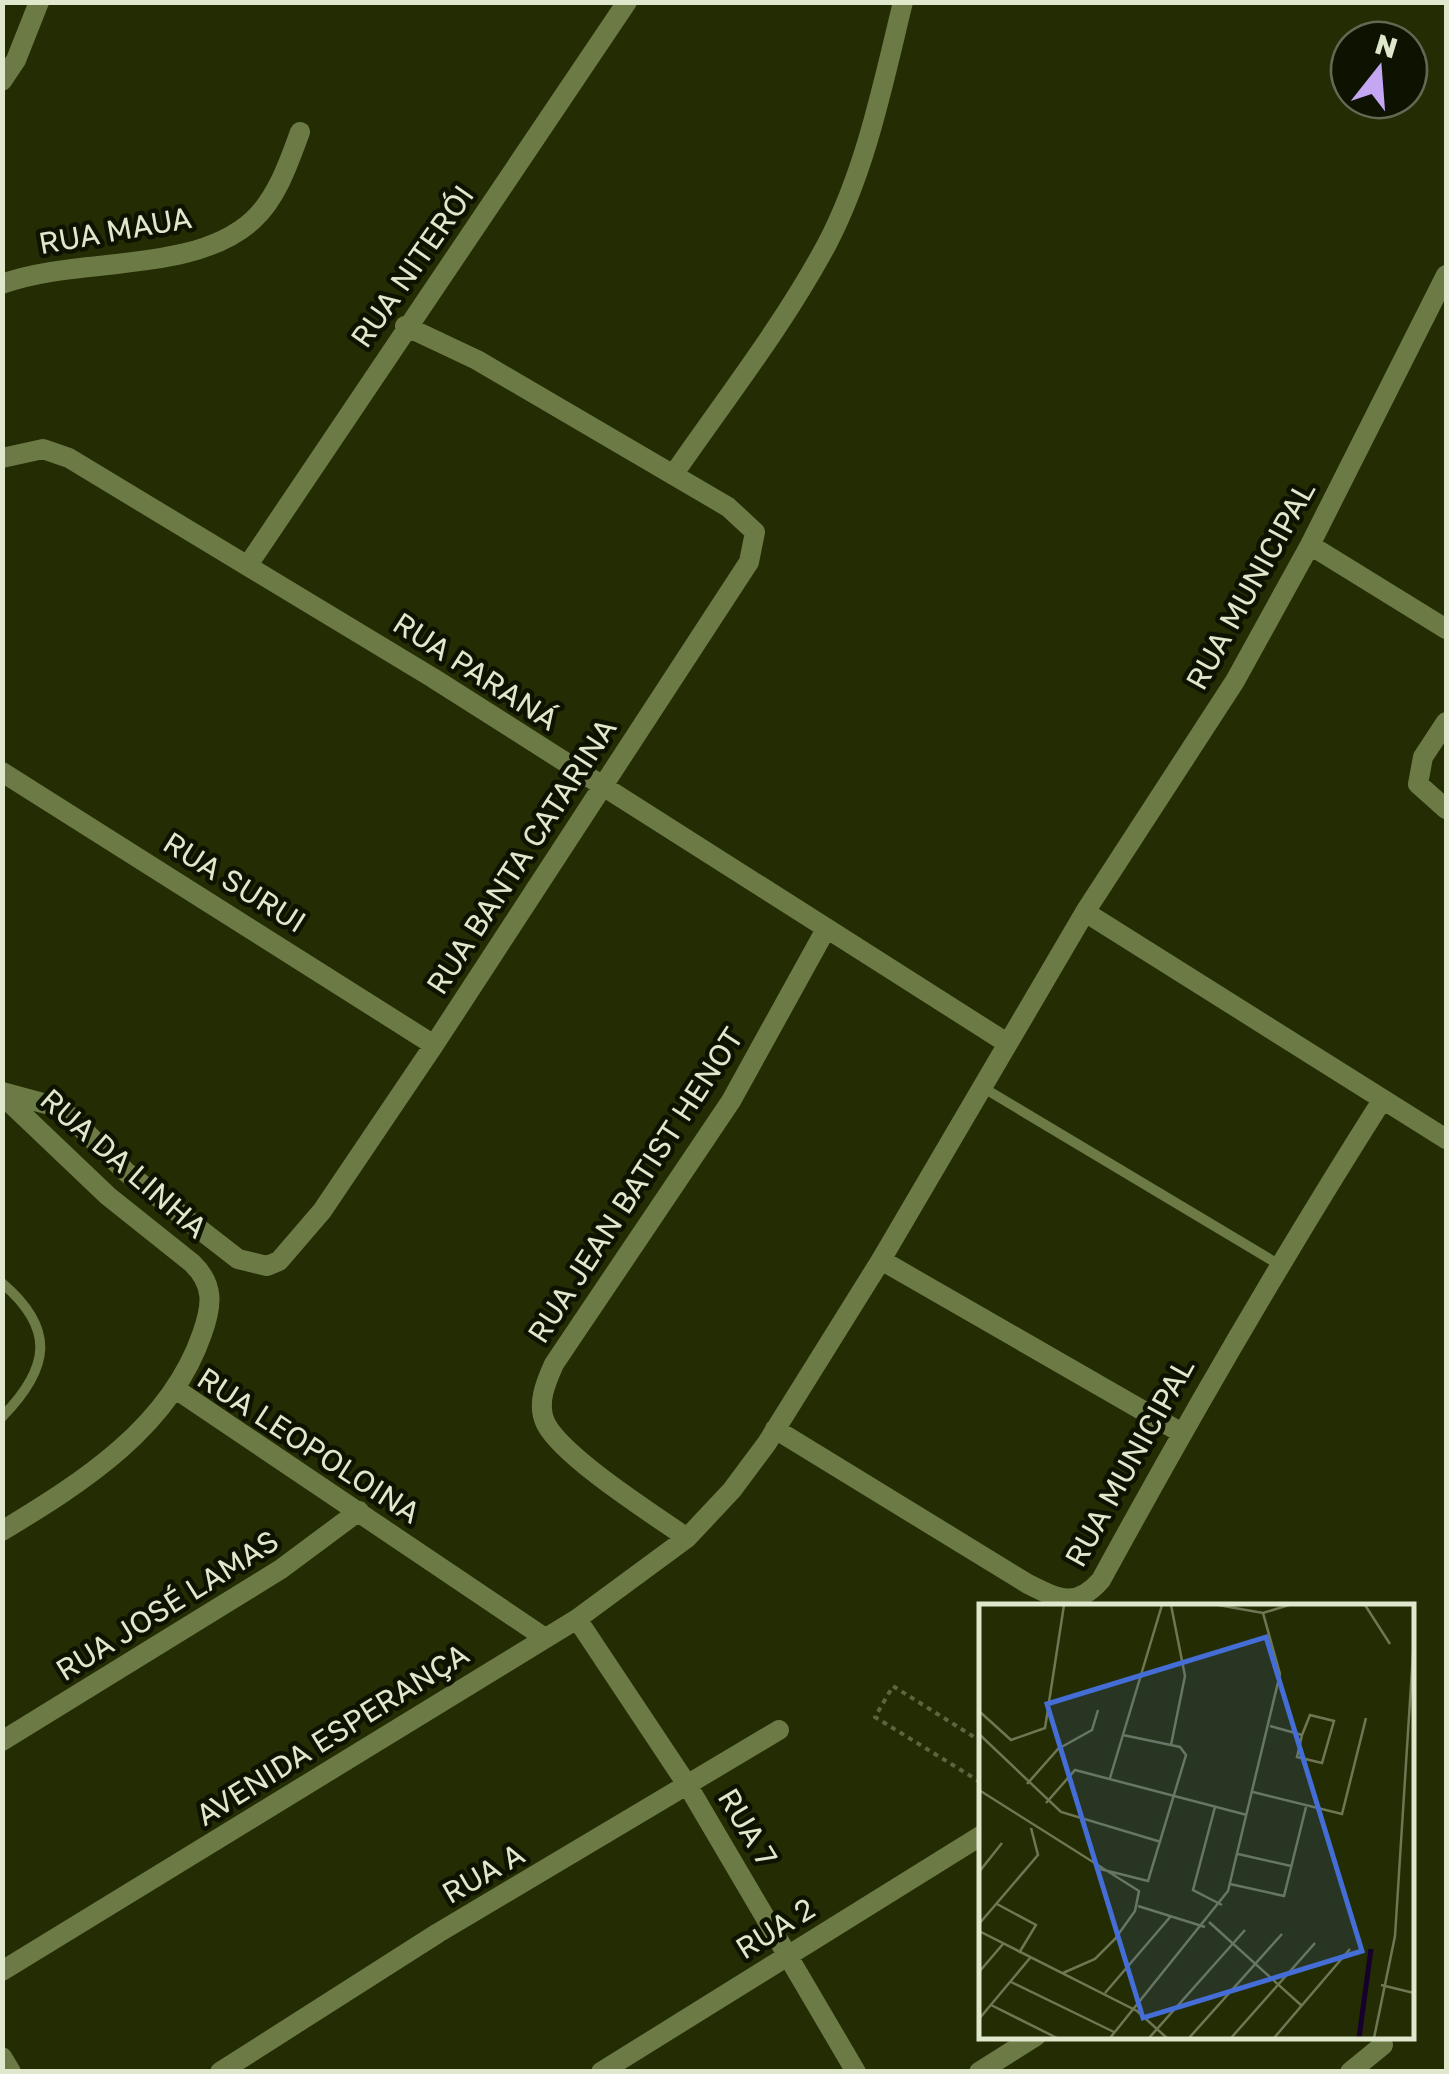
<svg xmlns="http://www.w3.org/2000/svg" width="1449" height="2074" viewBox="0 0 1449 2074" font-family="'Golos Text',sans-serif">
<rect width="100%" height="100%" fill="#232c03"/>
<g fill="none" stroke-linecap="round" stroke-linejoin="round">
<!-- path -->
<path stroke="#5c6540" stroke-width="4" stroke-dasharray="5 5" stroke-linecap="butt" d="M982 1742 893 1686 875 1717 982 1783"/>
<!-- lane -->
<path stroke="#6c7a45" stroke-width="10" d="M982 1087 1278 1264
M2 1283C56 1329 50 1368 2 1417"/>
<!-- street -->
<path stroke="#6c7a45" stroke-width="20" d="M2 81 16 60 39 2
M2 284C77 256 193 275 253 220 277 198 289 162 300 132
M2 458 43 449 69 458 433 678 1007 1043
M673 475C726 398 783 326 827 244 866 169 883 84 903 2
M1310 545 1446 629
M248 565 627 2
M1446 722 1423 757 1418 784 1446 809
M2 772 434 1045
M1085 912 1446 1139
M2 1092 61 1108 126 1172 238 1259 267 1266 279 1261 322 1211 434 1045 749 562 755 532 728 507 477 360 405 326
M2 1095 108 1196 192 1263C215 1285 212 1306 202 1334 170 1427 83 1482 2 1531
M881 1260 1180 1432
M177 1390 545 1638
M775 1429 1028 1584C1058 1599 1076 1609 1101 1580 1190 1417 1282 1258 1381 1102
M687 1538C653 1514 564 1458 546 1424 536 1404 546 1382 554 1364L731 1101 826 929
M577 1619 688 1786 856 2072
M2 1741 281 1569 359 1511
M2 1971 577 1619 687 1538 732 1490 767 1443 881 1260 1085 912 1235 681 1310 545 1446 275
M2 2057 11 2072
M220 2072 438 1933 779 1730
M601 2072 982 1835
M979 2072 1036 2036
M1350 2072 1383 2045"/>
</g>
<g text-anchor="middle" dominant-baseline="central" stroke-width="9" stroke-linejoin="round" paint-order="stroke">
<!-- street labels -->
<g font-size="30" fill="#dfe8cc" stroke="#0e1301">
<text transform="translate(115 230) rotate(-10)">RUA MAUA</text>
<text transform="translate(412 266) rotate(-55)">RUA NITERÓI</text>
<text transform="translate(1250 585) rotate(-61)">RUA MUNICIPAL</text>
<text transform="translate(476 671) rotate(33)">RUA PARANÁ</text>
<text transform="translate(521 856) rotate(-57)">RUA BANTA CATARINA</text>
<text transform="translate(235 882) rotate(32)">RUA SURUI</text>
<text transform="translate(124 1163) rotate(41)">RUA DA LINHA</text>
<text transform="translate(635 1185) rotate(-57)">RUA JEAN BATIST HENOT</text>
<text transform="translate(309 1445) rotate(33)">RUA LEOPOLOINA</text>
<text transform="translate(1129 1462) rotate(-61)">RUA MUNICIPAL</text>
<text transform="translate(167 1605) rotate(-32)">RUA JOSÉ LAMAS</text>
<text transform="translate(332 1734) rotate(-32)">AVENIDA ESPERANÇA</text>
<text transform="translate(748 1827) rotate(59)">RUA 7</text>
<text transform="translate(483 1873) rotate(-30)">RUA A</text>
<text transform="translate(775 1928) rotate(-32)">RUA 2</text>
</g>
</g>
<!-- overview -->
<g transform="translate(979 1604)">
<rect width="435" height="435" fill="#232c03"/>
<path fill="none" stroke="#15012b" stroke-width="5" d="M380 434 392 345"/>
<path fill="none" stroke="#6e7753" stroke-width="2.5" d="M239 1 284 9 310 1M386 1 411 40M0 107 32 136 66 124 85 1M291 122 323 131 318 153 343 159 355 117 331 111 323 131M0 130 82 208 182 238M192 141 206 72 192 1M131 174 183 1M48 180 79 145 113 126 119 106M0 186 160 287 156 307 136 335 116 355 84 369M274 188 363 210 387 114M67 199 96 166 268 211M236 203 214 286 243 301M259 250 312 262M121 265 169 277 207 151 201 143 144 131M0 268 23 239M251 280 305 292 327 203M18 300 57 321 40 349M159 302 226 323M230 318 323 402M0 320 59 251 52 224M0 327 158 407 188 434M0 368 24 340M32 378 135 428M402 381 435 389M126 389 192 312M12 401 78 434M0 415 51 354M131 434 249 287 301 70 284 9M170 434 266 326M210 434 303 330M252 434 336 339M295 434 371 345M395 434 416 332 435 34"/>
<path fill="#446dd6" fill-opacity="0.15" stroke="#446dd6" stroke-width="5" d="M287 33 383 347 164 414 68 100Z"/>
<rect width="435" height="435" fill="none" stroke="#dfe8cc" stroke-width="5"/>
</g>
<!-- border -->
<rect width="1449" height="2074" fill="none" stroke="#dfe8cc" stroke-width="10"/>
<!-- north arrow -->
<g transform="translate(1379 70) rotate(17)"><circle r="48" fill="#0e1301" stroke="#626852" stroke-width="2.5"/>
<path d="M0-8L18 38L0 25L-18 38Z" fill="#c4a7f2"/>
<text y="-15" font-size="28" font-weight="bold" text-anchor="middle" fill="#dfe8cc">N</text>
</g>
</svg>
